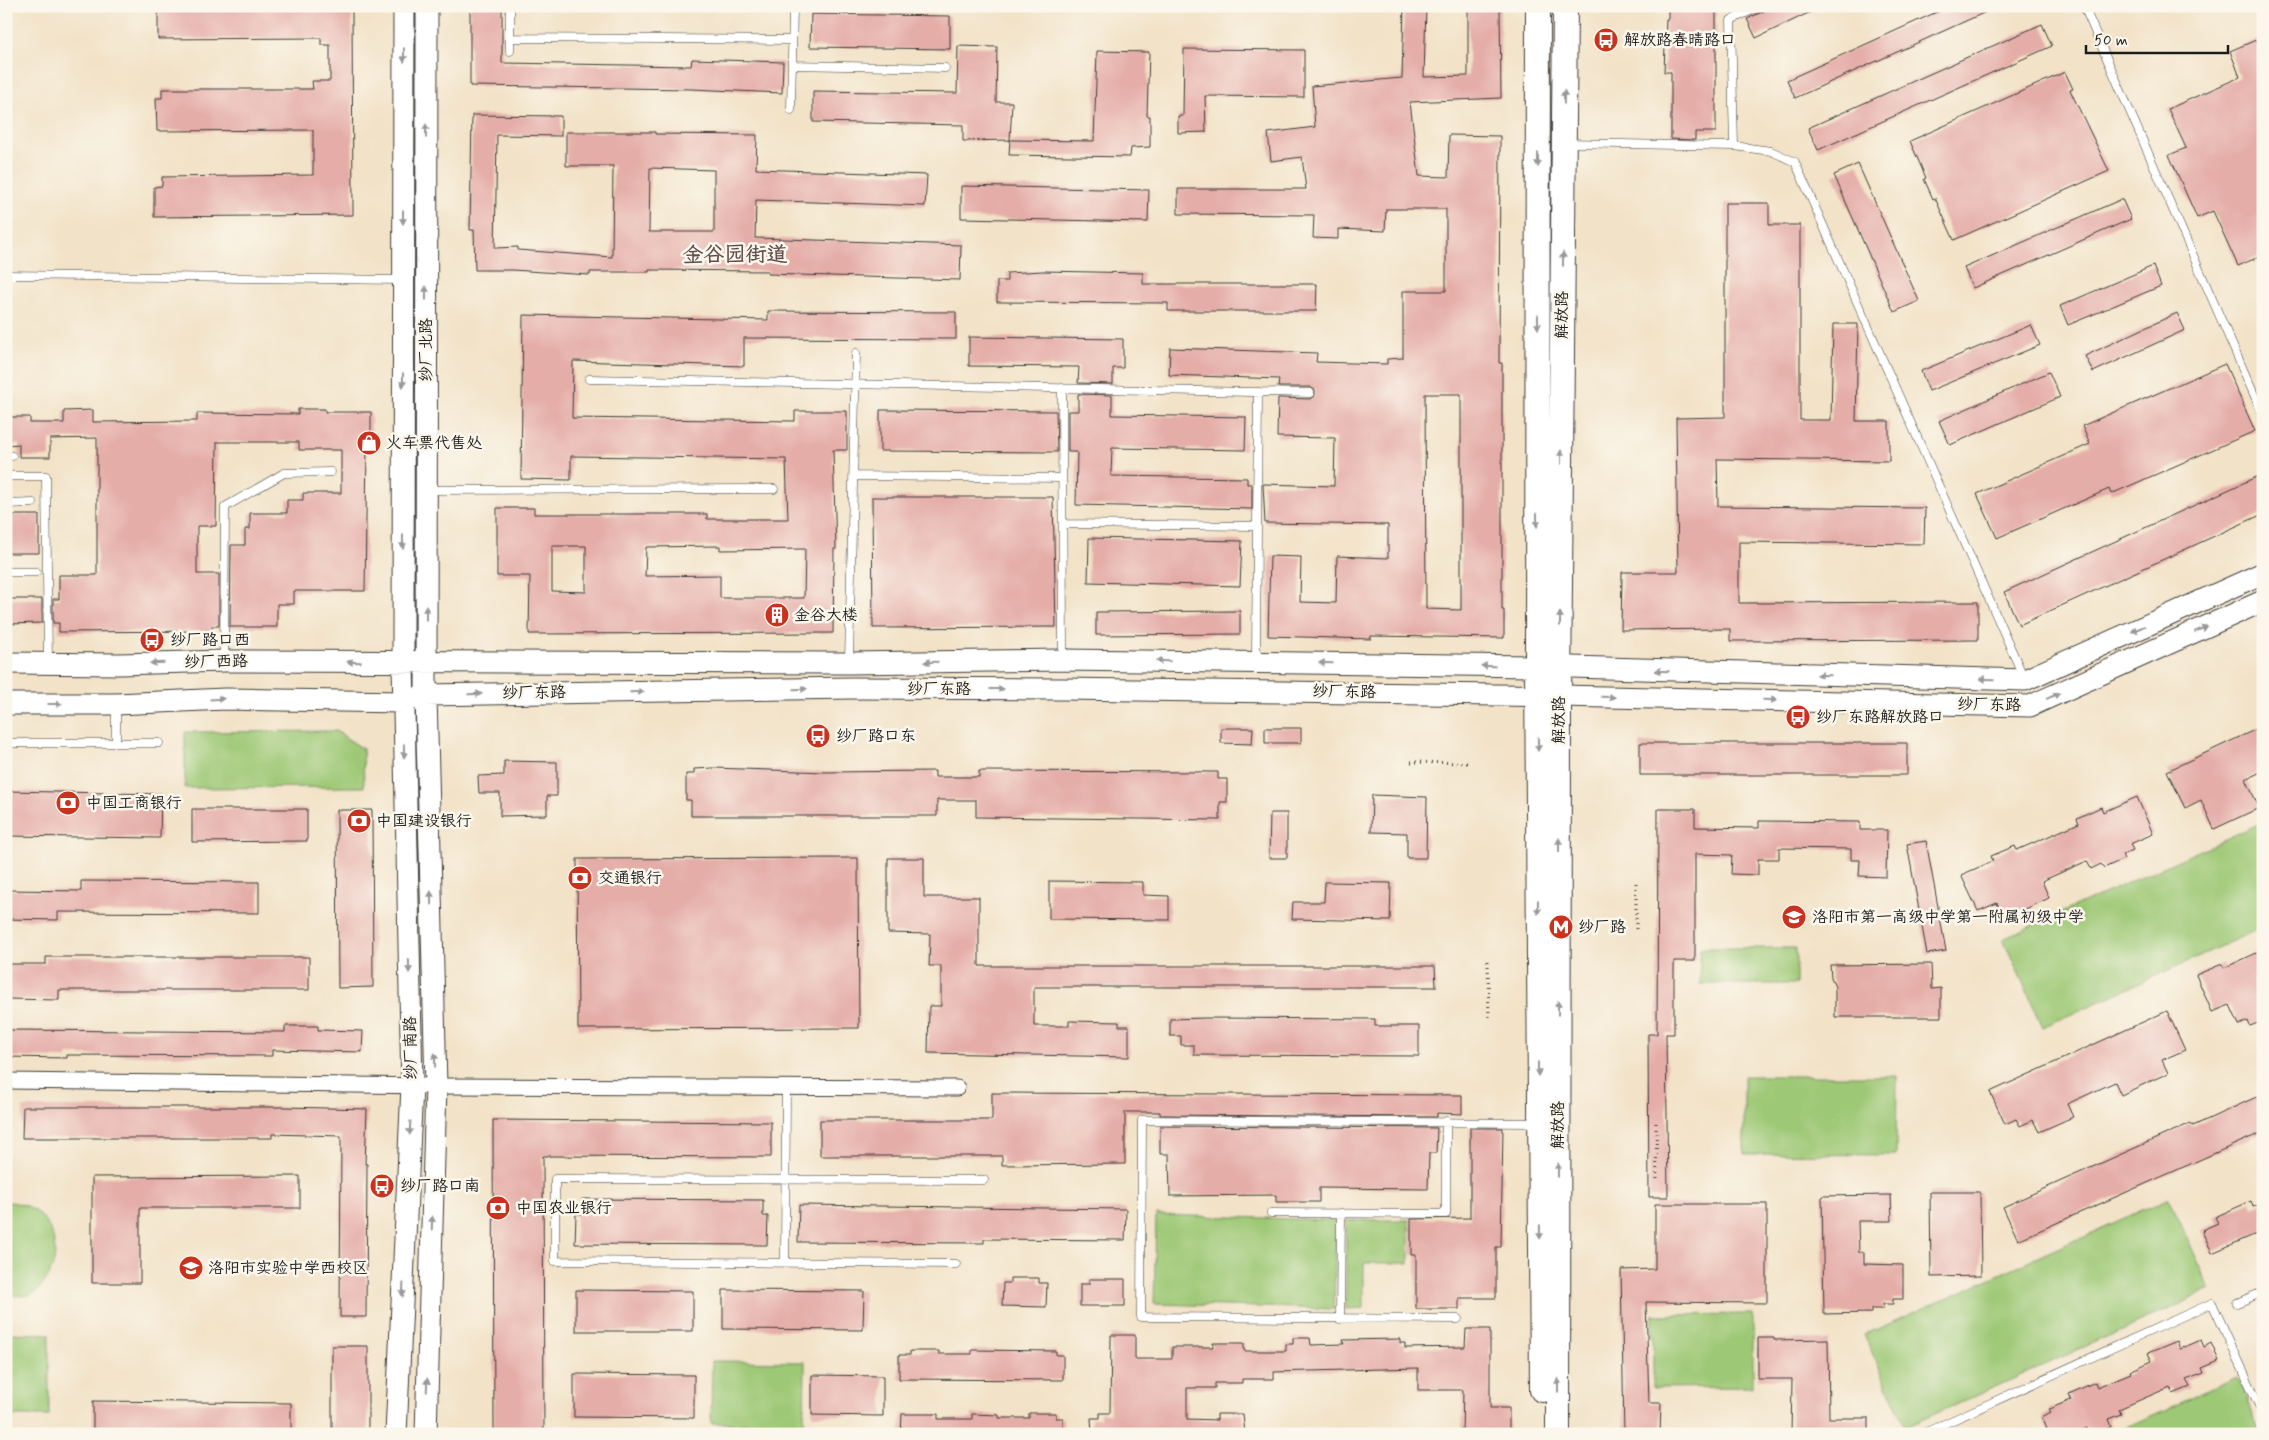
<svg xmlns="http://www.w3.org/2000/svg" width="2269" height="1440" viewBox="0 0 2269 1440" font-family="Mynerve,'LXGW WenKai TC',sans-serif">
<rect width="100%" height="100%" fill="#fbf7ec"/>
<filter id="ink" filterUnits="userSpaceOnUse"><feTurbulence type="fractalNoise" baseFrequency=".02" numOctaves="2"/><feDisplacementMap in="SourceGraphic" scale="10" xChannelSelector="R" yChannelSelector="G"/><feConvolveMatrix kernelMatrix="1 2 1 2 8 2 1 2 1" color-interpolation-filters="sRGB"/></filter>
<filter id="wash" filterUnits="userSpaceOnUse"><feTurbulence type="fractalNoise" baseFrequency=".0096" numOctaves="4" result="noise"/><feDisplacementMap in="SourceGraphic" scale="20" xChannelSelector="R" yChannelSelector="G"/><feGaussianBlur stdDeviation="1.12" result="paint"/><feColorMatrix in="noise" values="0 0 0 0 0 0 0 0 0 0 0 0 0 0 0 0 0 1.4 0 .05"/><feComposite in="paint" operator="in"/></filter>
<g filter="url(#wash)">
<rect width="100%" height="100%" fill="#f2e2c7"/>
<!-- green -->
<path fill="#9dc874" stroke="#5c7248" d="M336 731 363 749 364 787 185 788V732Z
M2263 822V927L2043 1027 2003 939Z
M1700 948H1796V984H1700Z
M1744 1076H1897L1896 1155 1744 1154Z
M2169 1198 2211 1290 1906 1427 1864 1335Z
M6 1202C49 1202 69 1251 44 1283 40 1288 36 1294 30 1295 23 1297 13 1295 6 1295Z
M1156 1215 1336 1220 1334 1309 1154 1304Z
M1346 1220H1409V1263H1364V1308L1346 1309Z
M1753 1314V1387L1653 1388V1315Z
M6 1333 49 1334V1416H6Z
M712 1361 805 1362 804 1424 711 1423Z
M2237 1378 2261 1434H2110Z"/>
<g id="blocks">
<!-- building -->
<path fill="#e5ada8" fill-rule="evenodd" d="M163 6H352L353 215 154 217V187L162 186V177L313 175V130L157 131 156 98H162V89H313L312 81H330V45H321V38L158 39V10H163Z
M470 6H502V63L691 66 692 59 783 62 782 93 691 89 470 86Z
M1404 6H1426L1424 77 1468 76V6H1500L1501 98 1410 102 1419 176 1448 177 1449 135 1500 136 1499 363H1502V610H1504V638L1371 636V639L1268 636 1270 556 1301 557 1300 602 1336 603 1337 556 1388 558V525L1265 523 1263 484 1334 486 1335 438 1277 437 1278 398 1310 399 1315 395V390L1310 387H1278L1279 379 1169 375 1170 348 1317 353 1316 362 1387 364V359L1403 358V291H1446V209H1386L1385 231 1338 229V239L1313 238 1314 215 1178 214V189H1306L1302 157 1271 161 1268 133 1315 127 1312 86 1402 78ZM1425 394H1461V610L1426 609Z
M1668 6H1716V132H1695V140L1671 139V72H1664L1666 19H1668Z
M1767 6H1823L1756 38 1747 19 1764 11Z
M1950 6H1999L1795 98 1787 80Z
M811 14 950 16V49L810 47Z
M2042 24 2052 46 1818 150 1808 128Z
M2263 37V255L2238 266 2213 211 2197 218 2169 155 2186 148 2168 109 2240 77 2230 51Z
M958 46 997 47 996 102H1012L1010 140 963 141V125L813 122V91L957 93Z
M1184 49 1304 50V97L1205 96 1206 132 1178 133V116H1183Z
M1097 51 1149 52 1147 116H1150V147L1131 148 1130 157 1009 155 1010 140 1094 141Z
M2065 72 2073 89 2070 90 2109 171 1954 240 1935 198 1933 199 1924 179 1926 178 1910 141Z
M472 115 561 116V136L497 135 495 248 518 247V250L612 257 613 166H566V132H655V134L757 135 756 169 927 175 925 206 756 200 755 238 961 245 960 280 768 274V271L649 270V272H590V275L512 270H475L474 230H470ZM650 168 714 170V232H649Z
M1858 164 1919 301 1894 312 1834 175Z
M961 186 1149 190 1148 222 961 218Z
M2122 199 2131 219 1973 288 1964 268Z
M1725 203H1769V225H1800V420H1831L1833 324H1858L1856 421H1889V461L1717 459 1718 506 1925 508 1924 544 1739 542V603L1978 602V640L1730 641V629L1621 630 1622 572H1678L1676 418 1725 417Z
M2153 266 2161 286 2068 325 2060 306Z
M1043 271 1143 273V284H1317L1316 311H1168V303L997 302V281H1007V273Z
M768 311 956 312V339L744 338V366L573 361 572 418 795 421V411H847V450H833L836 549H834L833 633 529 634 530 576H497V508H534V514H707V519H788L786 459 571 456V480L521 479 523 315 768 320ZM552 546H586V592L552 591ZM720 546V550L805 549 804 598H720V575L645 576 646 547Z
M2177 313 2185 330 2093 372 2085 356Z
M2031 325 2040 345 1929 391 1921 371Z
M969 337 1123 339V368H1113V384L1078 383 1079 367 969 366Z
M2225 364 2255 431 2111 494 2109 489 1997 538 1977 494 2090 444 2082 426Z
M2049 372 2060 397 1950 445 1939 421Z
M1078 394 1112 395V415L1246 417 1245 450 1112 448 1111 476 1247 478V484H1252V509L1076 505 1077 452H1068V411H1078Z
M298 409H325V412H371V447H367L365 591H294V604H277V627H230L231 545H245V529H250V513H287V500H303V493H341V450H299V442H217L216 526H197V574H219V626H212V631L59 632V623H53V599H59V575H97V438L50 439V457H19V444L6 445V417H30V423H64V411L93 410V422L197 421V413L298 414Z
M880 410 1056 411 1057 452 880 451Z
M2263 474V514L2019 625 2004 592Z
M872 497H1053L1056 627 873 628Z
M6 515H39V553H6Z
M1089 538 1242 541 1240 586 1088 582Z
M6 599H42V623L6 624Z
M1240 611V634L1096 635V612Z
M2263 726V771L2246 779 2259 808 2214 829 2201 800 2185 808 2167 771Z
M1221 728H1253L1252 744 1221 743Z
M1265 728H1301V743H1265Z
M1640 743H1907V775H1640Z
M504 761 557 762V796H547V815L500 816V793H479L478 776 504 775Z
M714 768 825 772 935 771V777H979V771L1218 772V779H1227V802H1220V820L976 817V800H937V816H691V800H686V774H694V769Z
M6 791 161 794 160 838 6 836Z
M1372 795 1427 797 1426 858H1407V833L1371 832Z
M2137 797 2153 834 2130 844 2133 850 2122 855 2124 859 2104 868 2101 864 2091 869 2087 861 2042 881 2049 898 2004 919 1997 903 1978 911 1961 875 1993 861 1991 856 2015 846 2017 850 2079 823 2077 818 2101 807 2103 812Z
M192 809H307V841L192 842Z
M1658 809H1695V827L1759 828V821L1860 822V830H1887L1886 877 1859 876 1860 860H1851V849L1779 848V859H1758V875L1731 874 1732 855 1695 854V961H1674V1034H1666L1668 1197H1649L1648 1034H1657Z
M337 810H372L373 987 338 988Z
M1270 813H1287V858H1269Z
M1926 841 1946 951 1927 954 1907 844Z
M858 858 859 1028 578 1029 577 859Z
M888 858H924V897H979V966H1435L1436 987H1034V1026H1069V1021L1119 1022V1026H1129V1057L928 1053 929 1006H941V966H929L930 934 888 933Z
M81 881 259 882V913L58 912V920L6 919V890L81 891Z
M1049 881 1143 882V895L1169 896V920L1049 919Z
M1325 882 1391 883 1390 921 1292 919 1293 902H1324Z
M2263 950V1021L2250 1026 2248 1021 2239 1025 2230 1005 2212 1012 2196 975 2222 964 2224 968Z
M46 957H309V990H59V1000L6 999V964H46Z
M1931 964 1932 989 1941 988V1017H1835V987L1831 977 1830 965Z
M2167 1011 2185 1050 2162 1060 2168 1073 2121 1095 2115 1082 2067 1104 2073 1117 2039 1132 2033 1120 2020 1126 2016 1119 2005 1124 1990 1092Z
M1206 1018 1375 1019V1026H1419V1056L1194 1055V1045H1181V1036H1170V1019Z
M285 1026H318V1030L363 1031 362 1052 272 1050V1056L67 1055V1058L6 1057V1030L285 1032Z
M992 1093 1462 1095V1114L1437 1113V1117L1160 1115V1112H1125V1164L1002 1165V1156H820V1120H992Z
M2263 1094V1132L2018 1240 2003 1207 2191 1123 2193 1126Z
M23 1107H286L367 1109 365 1164H367L366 1317H340L341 1136 272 1134V1138H22Z
M493 1120 771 1122V1157L543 1156 544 1434H494Z
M1160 1126 1437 1128 1436 1153H1429L1428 1189 1319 1188V1202H1276V1195L1170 1196 1169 1154H1160Z
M1470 1128H1503L1501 1247H1496V1298H1459V1309H1416V1255H1411V1219L1470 1218Z
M300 1176V1208H140V1283H92V1177Z
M1930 1192H1980L1981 1276 1931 1277Z
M1891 1195 1892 1221H1858L1859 1252H1864V1264L1903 1265V1299H1893V1304H1883V1309H1871V1313L1824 1314 1822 1196Z
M582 1199 763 1200V1216H768L767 1245 575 1244 576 1214H582Z
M2251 1201 2253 1207 2263 1203V1231L2212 1253 2202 1230 2218 1223 2215 1217Z
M1655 1204H1767V1303L1646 1302 1649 1403H1661L1660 1434H1624L1621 1270 1655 1269Z
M799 1205 1126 1209 1125 1240 984 1239V1243L798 1242Z
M1010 1278H1039V1283H1047L1046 1307 1002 1306 1003 1283H1010Z
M1089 1279H1125V1306H1080V1284H1089Z
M576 1290 693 1291V1331H576Z
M723 1290 864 1291 863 1330 723 1329Z
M1466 1329H1490V1408H1509V1434H1462L1463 1390H1418V1368L1274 1372V1379H1242V1383H1215V1388H1187V1419L1217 1420V1414H1243L1245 1434H1092L1091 1418H1100V1413H1110L1111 1335H1135V1359H1172V1347H1213V1343H1244V1351H1286V1344H1293V1338H1310L1311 1345 1344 1344 1343 1340 1400 1339V1343H1405V1348L1465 1347Z
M1758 1338H1774V1340L1828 1339 1829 1418H1869V1434H1791L1792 1379H1758Z
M2201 1340 2204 1347 2211 1343 2219 1361 2202 1368 2204 1373 2186 1380 2190 1387 2173 1394 2170 1387 2119 1409 2121 1414 2108 1419 2111 1427 2096 1434H2090L2087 1428 2074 1434H2049L2042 1417 2051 1412 2049 1409 2071 1400 2069 1394 2095 1382 2097 1387 2131 1373 2130 1371 2152 1361 2148 1353 2177 1341 2180 1349Z
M332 1346H368V1434H332Z
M972 1350 1056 1351V1355H1063V1380L899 1379V1355H910V1351H939V1354H972Z
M574 1374 694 1375V1418L574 1417Z
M812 1375 883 1376V1416L812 1415Z
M93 1401 291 1403V1434H93Z
M1029 1413H1056V1418H1063V1434H901L902 1414H938V1419H972V1414L999 1415V1418H1029Z"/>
</g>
</g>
<g filter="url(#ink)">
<use href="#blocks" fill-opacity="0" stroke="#3c3a36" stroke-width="1"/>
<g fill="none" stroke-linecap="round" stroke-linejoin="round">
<defs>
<path id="service" d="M510 6V51
M2086 11 2263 415
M510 38 792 40
M792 65 945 68
M791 110 793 6
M1565 143 1734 146 1731 20 1761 6
M1734 146 1771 151 1795 162 2024 678
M6 275 401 280
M589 379 1310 393
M1062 388 1063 658
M6 456H12
M6 476H46L48 663
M854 476 1062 478
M428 490 774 489
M6 504 33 503
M1063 524 1257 526
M6 572H36
M224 660 225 507 284 473 331 472
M1256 660 1258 392
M849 661 856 353
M6 743H159
M116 743V706
M1271 1213 1446 1214V1121
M785 1262 786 1087
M956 1264 555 1261V1179L984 1180
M2237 1303 2263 1292
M1340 1319 1341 1213
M1458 1319 1141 1317 1142 1120 1538 1123
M1922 1434 2212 1303 2263 1414"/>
<path id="minor" d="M6 1081 436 1086 957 1088"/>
<path id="secondary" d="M6 663 119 664 224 661 849 663 1063 660 1537 666 2025 680 2263 573
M6 704H116L225 699 403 702 426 695 852 688 1063 689 1559 696 2030 706 2263 601
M396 1434 412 1086 403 663 404 6
M426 1434 436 1086 426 695 427 6"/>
<path id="primary" d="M1538 6 1537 666 1542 1390
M1558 1434 1559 696 1565 6"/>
</defs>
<!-- service casing -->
<use href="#service" stroke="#3c3a36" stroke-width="9"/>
<!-- minor casing -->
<use href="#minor" stroke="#3c3a36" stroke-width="17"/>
<!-- secondary casing -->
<use href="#secondary" stroke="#3c3a36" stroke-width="23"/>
<!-- primary casing -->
<use href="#primary" stroke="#3c3a36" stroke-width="26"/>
<!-- path -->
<path stroke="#3c3a36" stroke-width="3" stroke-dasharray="1 4" stroke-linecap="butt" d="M1411 762 1470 763
M1636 883V933
M1488 961 1489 1020
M1656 1123 1657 1183"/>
<!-- service -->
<use href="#service" stroke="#fff" stroke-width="8"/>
<!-- minor -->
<use href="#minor" stroke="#fff" stroke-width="15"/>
<!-- secondary -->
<use href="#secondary" stroke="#fff" stroke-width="21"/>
<!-- primary -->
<use href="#primary" stroke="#fff" stroke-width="24"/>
</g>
<!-- one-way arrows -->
<defs><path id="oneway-solid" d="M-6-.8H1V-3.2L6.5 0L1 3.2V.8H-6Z" transform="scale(1.25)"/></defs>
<g fill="#999">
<use href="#oneway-solid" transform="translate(404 55) rotate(90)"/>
<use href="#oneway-solid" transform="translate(1564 97) rotate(-89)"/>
<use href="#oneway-solid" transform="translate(426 131) rotate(-90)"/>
<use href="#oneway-solid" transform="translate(1538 160) rotate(90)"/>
<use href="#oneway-solid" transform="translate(403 217) rotate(90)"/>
<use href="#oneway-solid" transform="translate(1563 259) rotate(-90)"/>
<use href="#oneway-solid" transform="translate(426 293) rotate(-90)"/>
<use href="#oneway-solid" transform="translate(1538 322) rotate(90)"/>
<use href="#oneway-solid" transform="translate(403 380) rotate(90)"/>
<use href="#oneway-solid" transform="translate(1561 457) rotate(-90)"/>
<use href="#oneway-solid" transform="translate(1537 520) rotate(90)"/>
<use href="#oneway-solid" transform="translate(403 542) rotate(90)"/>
<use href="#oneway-solid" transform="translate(426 613) rotate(-90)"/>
<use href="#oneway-solid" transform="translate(1560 619) rotate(-90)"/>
<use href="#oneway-solid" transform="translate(2138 629) rotate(156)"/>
<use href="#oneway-solid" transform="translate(2201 629) rotate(-24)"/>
<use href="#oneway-solid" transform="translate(1163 661) rotate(-179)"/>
<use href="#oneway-solid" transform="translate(354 662) rotate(-179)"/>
<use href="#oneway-solid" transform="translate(931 662) rotate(179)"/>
<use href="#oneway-solid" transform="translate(157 663) rotate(179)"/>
<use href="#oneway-solid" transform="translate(1326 663) rotate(-179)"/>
<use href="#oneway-solid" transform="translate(1488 666) rotate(-179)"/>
<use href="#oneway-solid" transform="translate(1662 671) rotate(-178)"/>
<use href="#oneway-solid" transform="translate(1824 675) rotate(-178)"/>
<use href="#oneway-solid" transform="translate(1987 679) rotate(-178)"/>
<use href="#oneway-solid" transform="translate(800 689) rotate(-1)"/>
<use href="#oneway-solid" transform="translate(997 689)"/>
<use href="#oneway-solid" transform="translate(637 692) rotate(-1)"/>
<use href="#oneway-solid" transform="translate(475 694) rotate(-1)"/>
<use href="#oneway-solid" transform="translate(2053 696) rotate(-24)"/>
<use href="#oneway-solid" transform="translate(1608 697) rotate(1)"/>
<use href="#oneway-solid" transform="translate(217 699) rotate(-3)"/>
<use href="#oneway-solid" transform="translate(1770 700) rotate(1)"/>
<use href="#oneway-solid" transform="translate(55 704)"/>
<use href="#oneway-solid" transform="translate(1538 744) rotate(90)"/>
<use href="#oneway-solid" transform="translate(404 751) rotate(89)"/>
<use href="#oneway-solid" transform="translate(1559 845) rotate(-90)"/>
<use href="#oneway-solid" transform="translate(431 898) rotate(-91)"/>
<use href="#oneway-solid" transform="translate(1538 907) rotate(90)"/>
<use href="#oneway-solid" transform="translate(409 966) rotate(89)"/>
<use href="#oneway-solid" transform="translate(1558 1008) rotate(-90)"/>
<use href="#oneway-solid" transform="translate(435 1060) rotate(-91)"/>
<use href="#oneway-solid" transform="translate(1538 1069) rotate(90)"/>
<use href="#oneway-solid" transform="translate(410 1128) rotate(93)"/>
<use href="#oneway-solid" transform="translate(1558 1170) rotate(-90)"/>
<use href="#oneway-solid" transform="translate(432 1223) rotate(-88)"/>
<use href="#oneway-solid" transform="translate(1540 1232) rotate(89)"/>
<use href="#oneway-solid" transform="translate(403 1290) rotate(93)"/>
<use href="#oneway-solid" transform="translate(427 1385) rotate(-88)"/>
<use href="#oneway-solid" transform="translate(1558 1385) rotate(-90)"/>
</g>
</g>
<!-- icons -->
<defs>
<symbol id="bus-disc" viewBox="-11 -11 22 22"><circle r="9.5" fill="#c8321e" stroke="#fbf7ec"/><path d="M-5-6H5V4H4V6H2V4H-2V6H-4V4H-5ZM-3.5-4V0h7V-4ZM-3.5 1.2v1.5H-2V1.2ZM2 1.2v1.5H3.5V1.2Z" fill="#fff"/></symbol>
<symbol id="shop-disc" viewBox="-11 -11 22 22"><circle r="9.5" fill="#c8321e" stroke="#fbf7ec"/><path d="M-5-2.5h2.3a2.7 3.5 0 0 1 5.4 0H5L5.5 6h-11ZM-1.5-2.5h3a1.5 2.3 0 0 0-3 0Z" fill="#fff"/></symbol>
<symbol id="building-disc" viewBox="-11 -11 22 22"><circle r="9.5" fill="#c8321e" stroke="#fbf7ec"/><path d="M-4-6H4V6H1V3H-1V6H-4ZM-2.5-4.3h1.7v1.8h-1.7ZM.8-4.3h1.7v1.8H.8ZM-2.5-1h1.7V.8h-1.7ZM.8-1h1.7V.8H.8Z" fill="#fff"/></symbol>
<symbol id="bank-disc" viewBox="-11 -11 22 22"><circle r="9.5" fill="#c8321e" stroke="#fbf7ec"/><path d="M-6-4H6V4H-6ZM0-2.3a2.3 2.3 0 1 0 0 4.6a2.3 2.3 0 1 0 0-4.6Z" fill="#fff"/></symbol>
<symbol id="school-disc" viewBox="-11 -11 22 22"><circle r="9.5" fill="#c8321e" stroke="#fbf7ec"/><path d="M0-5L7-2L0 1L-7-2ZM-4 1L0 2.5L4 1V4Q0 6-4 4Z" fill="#fff"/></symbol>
<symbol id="metro-disc" viewBox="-11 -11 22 22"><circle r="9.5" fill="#c8321e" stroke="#fbf7ec"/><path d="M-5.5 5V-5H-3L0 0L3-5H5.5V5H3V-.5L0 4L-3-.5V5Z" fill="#fff"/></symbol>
</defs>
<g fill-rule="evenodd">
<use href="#bus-disc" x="1592" y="26" width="28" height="28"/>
<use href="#shop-disc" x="355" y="429" width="28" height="28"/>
<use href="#building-disc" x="763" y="601" width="28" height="28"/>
<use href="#bus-disc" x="138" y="626" width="28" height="28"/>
<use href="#bus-disc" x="1784" y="703" width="28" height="28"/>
<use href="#bus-disc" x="804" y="722" width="28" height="28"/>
<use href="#bank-disc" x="54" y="789" width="28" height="28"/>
<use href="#bank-disc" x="345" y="807" width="28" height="28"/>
<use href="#bank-disc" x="566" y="864" width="28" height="28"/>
<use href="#school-disc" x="1780" y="903" width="28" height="28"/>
<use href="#metro-disc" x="1547" y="913" width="28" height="28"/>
<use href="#bus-disc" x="368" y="1172" width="28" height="28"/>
<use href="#bank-disc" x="484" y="1194" width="28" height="28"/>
<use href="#school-disc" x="177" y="1254" width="28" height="28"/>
</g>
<g text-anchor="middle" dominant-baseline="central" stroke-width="5" stroke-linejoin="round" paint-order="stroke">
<!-- poi labels -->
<g font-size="16" fill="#1c1c1c" stroke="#fbf7ec" text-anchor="start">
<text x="1624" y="40">解放路春晴路口</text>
<text x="386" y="443">火车票代售处</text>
<text x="794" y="615">金谷大楼</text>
<text x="170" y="640">纱厂路口西</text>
<text x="1816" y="717">纱厂东路解放路口</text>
<text x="836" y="736">纱厂路口东</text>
<text x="86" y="803">中国工商银行</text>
<text x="376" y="821">中国建设银行</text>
<text x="598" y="878">交通银行</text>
<text x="1812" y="917">洛阳市第一高级中学第一附属初级中学</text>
<text x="1578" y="927">纱厂路</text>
<text x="400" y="1186">纱厂路口南</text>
<text x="516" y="1208">中国农业银行</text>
<text x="208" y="1268">洛阳市实验中学西校区</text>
</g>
<!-- street labels -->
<g font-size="16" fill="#1c1c1c" stroke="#fbf7ec">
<text transform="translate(1562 315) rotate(-90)">解放路</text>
<text transform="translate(426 350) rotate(-90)">纱厂北路</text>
<text transform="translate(216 662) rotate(-1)">纱厂西路</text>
<text x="939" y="689">纱厂东路</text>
<text transform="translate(1344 692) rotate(1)">纱厂东路</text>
<text transform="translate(534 693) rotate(-1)">纱厂东路</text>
<text transform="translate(1989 705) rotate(1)">纱厂东路</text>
<text transform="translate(1559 720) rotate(-90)">解放路</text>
<text transform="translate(411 1048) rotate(-91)">纱厂南路</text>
<text transform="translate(1558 1125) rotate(-90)">解放路</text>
</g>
<!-- district labels -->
<g font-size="21" font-weight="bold" fill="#624f4d" stroke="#fbf7ec">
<text x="735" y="255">金谷园街道</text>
</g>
</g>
<!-- margin -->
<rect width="2269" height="1440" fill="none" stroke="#fbf7ec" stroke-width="25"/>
<!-- scale -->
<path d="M2086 45v8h142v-8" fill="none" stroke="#1c1c1c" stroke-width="2.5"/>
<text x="2094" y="45" font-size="15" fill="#1c1c1c" stroke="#fbf7ec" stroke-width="4" paint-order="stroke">50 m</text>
</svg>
